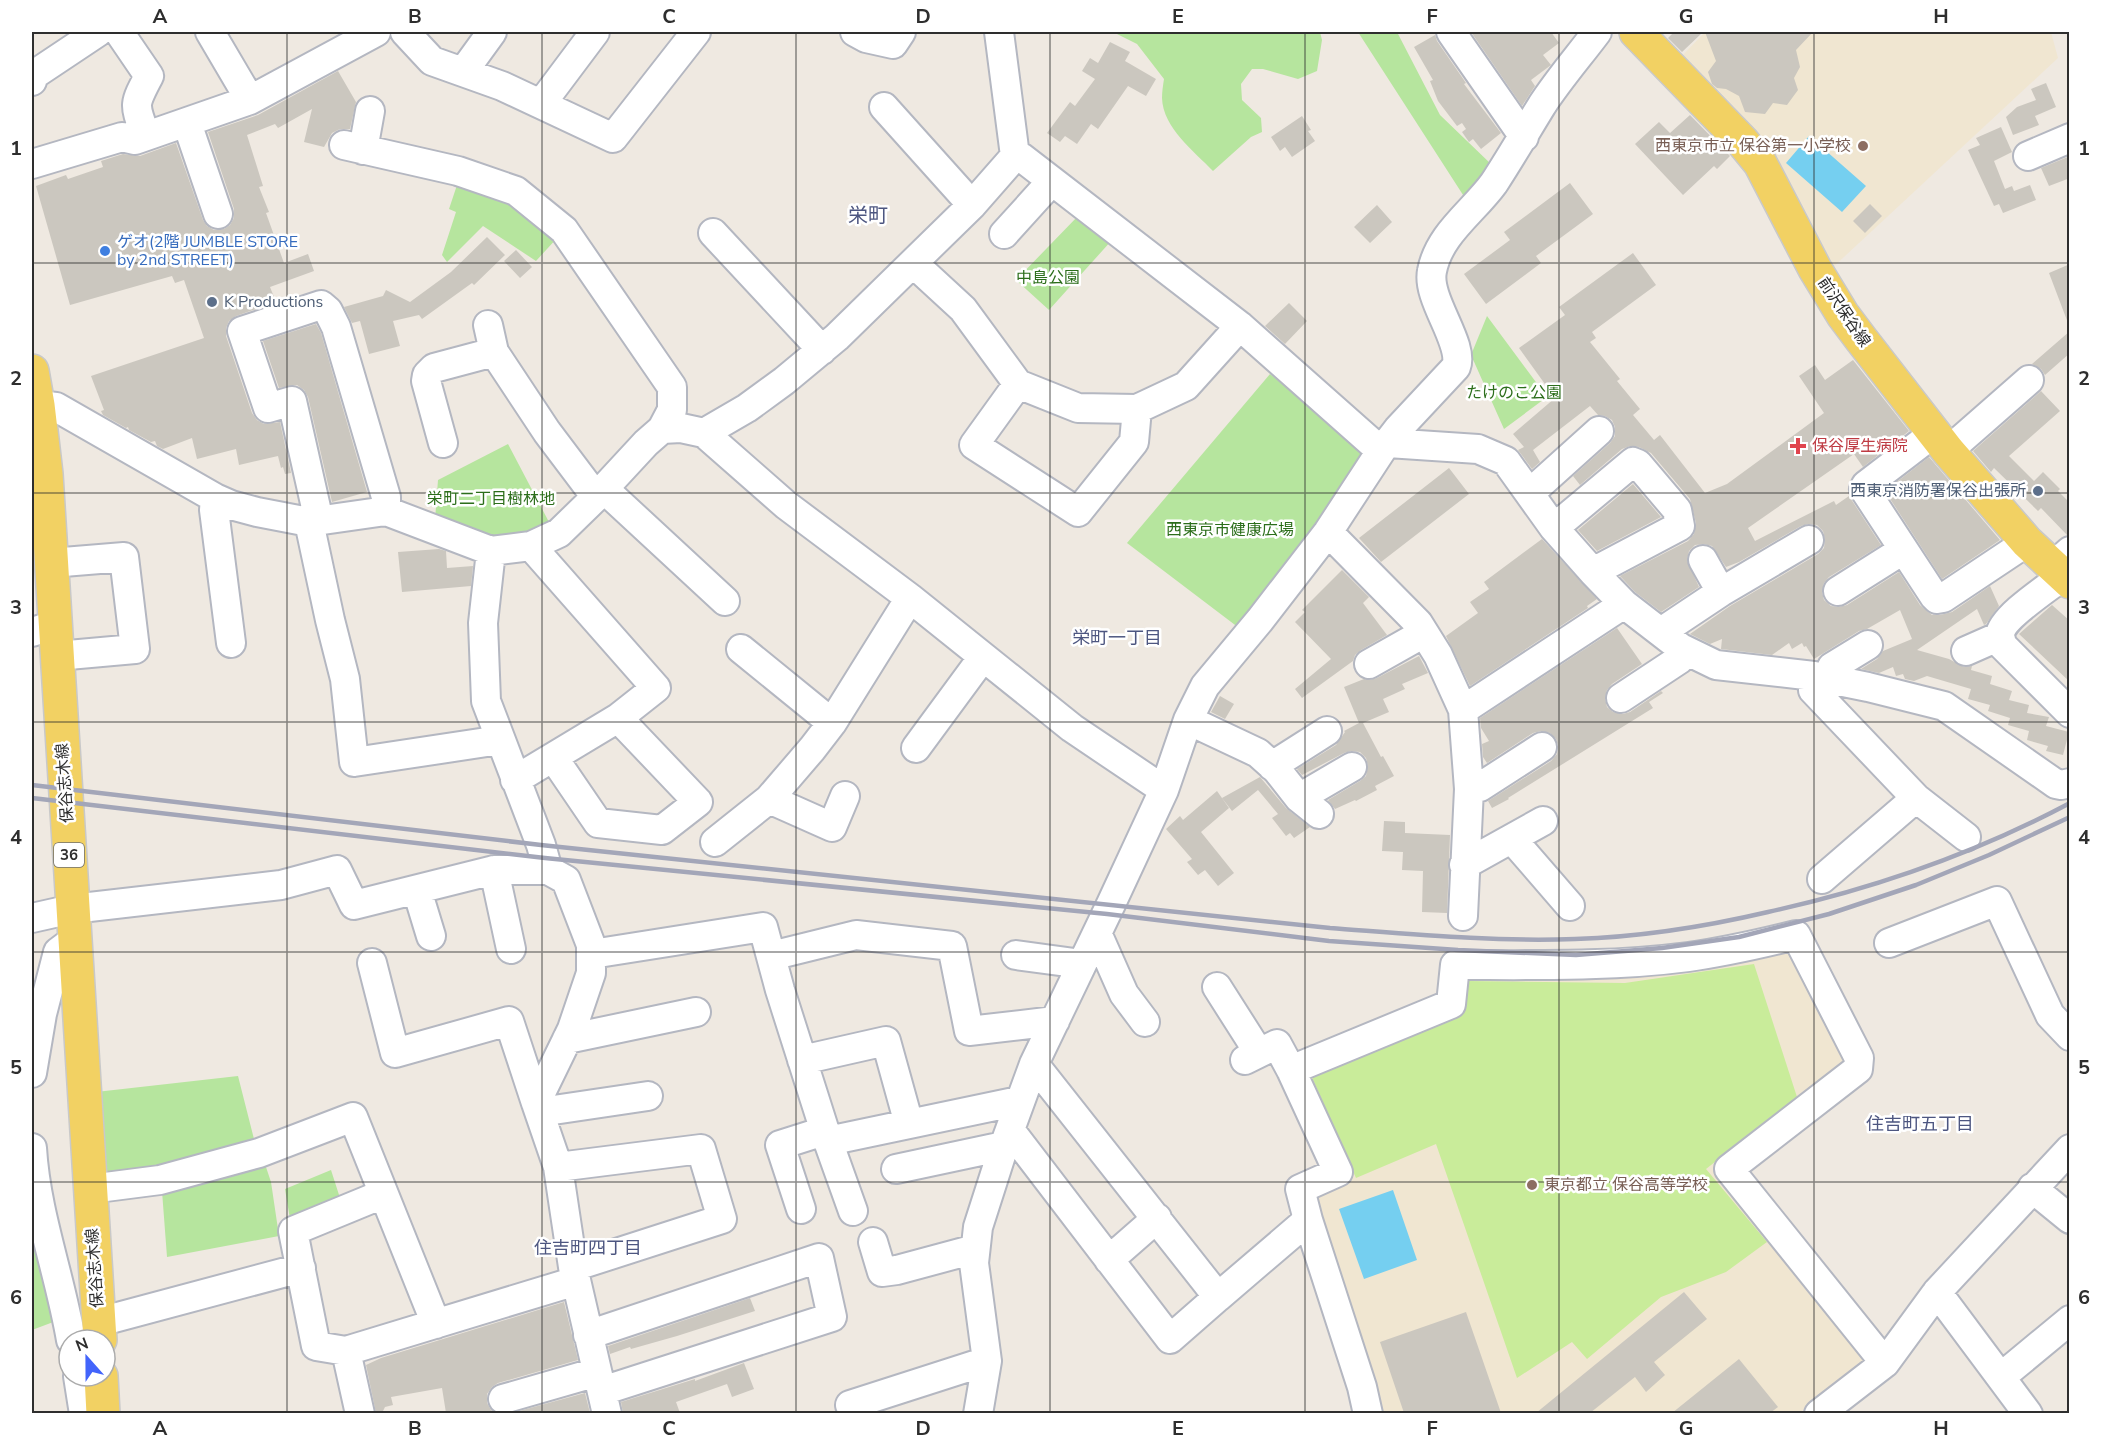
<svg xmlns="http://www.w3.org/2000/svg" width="2101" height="1445" viewBox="0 0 2101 1445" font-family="'Nunito Sans','Noto Sans JP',sans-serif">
<rect width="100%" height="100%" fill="#efe9e1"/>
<!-- education -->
<path fill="#f0e6d1" d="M1705 32H2051L2058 58 1830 270 1680 58Z
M1796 950 1851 1055 1846 1064 1720 1168 1868 1359 1799 1413H1374L1309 1194 1351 1177 1300 1074 1455 1009 1460 975Z"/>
<!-- green -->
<path fill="#b6e59e" d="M1113 32H1320L1322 40 1317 71 1298 79 1263 69H1252L1241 84 1242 100 1261 118 1262 132 1251 137 1213 171C1194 151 1163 128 1162 98 1162 92 1163 85 1164 79L1137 44Z
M1358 32H1397L1440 115 1492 165 1465 198Z
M459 179 501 195 558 237 536 261 483 226 447 262 442 255 456 212 449 209Z
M1079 215 1112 240 1049 310 1016 280Z
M1487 316 1547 397 1504 429 1471 355Z
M1270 374 1368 452 1243 631 1127 543Z
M508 444 550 524 523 537 494 542 435 520 438 480Z
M238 1076 255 1143 99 1181 96 1092Z
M264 1161 271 1182 279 1236 167 1257 162 1191Z
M331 1170 340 1198 290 1219 285 1189Z
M32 1239 56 1321 32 1330Z"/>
<!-- pitch -->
<path fill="#c9ec9a" d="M1754 964 1797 1097 1706 1169 1767 1242 1726 1272 1661 1297 1587 1359 1572 1342 1517 1378 1436 1144 1356 1178 1311 1075 1466 981 1625 983Z"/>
<!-- water -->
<path fill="#75cff0" d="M1809 136 1866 186 1842 212 1786 163Z
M1393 1190 1417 1260 1364 1279 1339 1209Z"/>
<!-- building -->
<path fill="#cbc7bf" d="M1471 32H1551L1559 43 1543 55 1551 65 1531 80 1535 86 1522 106Z
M1674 32H1703L1682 52 1668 38Z
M1705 32H1813L1796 50 1800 67 1794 78 1798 90 1787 105 1773 103 1765 114 1745 112 1739 96 1726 89 1717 88 1712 84 1708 72 1716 61Z
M1435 35 1437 41 1466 83 1464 84 1501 133 1481 149 1473 139 1469 142 1462 132 1466 129 1462 123 1457 126 1438 101 1430 81 1433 80 1414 47Z
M1110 42 1130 52 1125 61 1156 79 1146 96 1128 86 1098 129 1091 124 1077 144 1065 136 1060 142 1047 133 1070 102 1075 106 1095 79 1082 71 1090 58 1098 63Z
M338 71 356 102 350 129H340L332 133 324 147 304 142 312 109 278 128 275 124 247 135 263 186 259 187 269 212 266 213 284 263 308 254 314 271 270 287 276 302 236 316 229 321 226 328V336L252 413 257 420 264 424 280 422 291 473 285 474 283 467 281 468 278 456 239 465 236 449 197 459 192 438 163 449 157 446 155 441 151 442 129 430 128 427 126 428 103 415 101 411 104 410 91 376 204 338 184 280 175 283 172 276 70 305 36 186 66 175 68 179 103 167 101 161 123 154 140 156 176 143 203 220 207 226 214 230 224 229 230 225 234 218V209L208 132 258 115Z
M2046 83 2056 107 2035 116 2039 125 2013 135 2006 117 2017 107 2036 100 2031 89Z
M1690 115 1730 156 1717 169 1714 166 1683 195 1635 144 1659 122 1670 133Z
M1302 116 1311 130 1308 131 1315 141 1292 157 1285 147 1280 151 1271 137Z
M2001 127 2012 152 1994 161 2005 189 2012 186 2014 191 2030 185 2036 200 2003 213 1999 204 1994 206 1968 150 1980 145 1976 138Z
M2070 156V178L2049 186 2041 168Z
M1570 183 1593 214 1536 256 1541 263 1486 304 1464 274 1510 240 1504 232Z
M1870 204 1882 216 1865 233 1853 221Z
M1377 205 1392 222 1370 243 1354 227Z
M487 237 505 255 474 285 472 283 422 319 419 315 393 321 400 346 369 354 360 321 352 323 344 307 383 296 386 290 410 302 451 272Z
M516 250 532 267 520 278 504 261Z
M1633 253 1656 285 1592 332 1596 338 1590 342 1620 379 1617 381 1640 409 1633 415 1654 440 1660 435 1705 493 1727 484 1824 413 1799 376 1815 365 1825 380 1853 360 1909 431 1863 467 1854 454 1748 528 1755 541 1834 501 1836 505 1849 496 1881 545 1829 577 1824 583 1822 592 1824 600 1831 606 1839 607 1847 605 1899 572 1920 605 1932 615H1940L1952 612 1990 586 1999 606 1986 624 1984 625 1977 609 1917 650 1949 659 1964 667 1972 666 1971 670 1992 676 1990 684 2012 691 2009 700 2029 705 2027 713 2049 717 2046 726 2069 732 2063 755 2046 751 2048 746 2027 740 2029 731 2008 725 2010 718 1988 711 1990 705 1968 699 1971 689 1927 676 1914 681 1905 679 1903 674 1896 676 1893 667 1879 673 1861 669 1877 659 1883 651 1912 639 1900 610 1867 629 1859 631 1814 659 1806 646 1804 647 1802 643 1792 649 1789 643 1772 655 1721 649 1722 639 1710 644 1690 634 1730 606 1818 554 1824 548 1825 539 1823 531 1817 525 1808 524 1801 526 1739 562 1726 567 1712 546 1704 544 1695 545 1689 551 1687 560 1699 587 1661 612 1635 592 1620 576 1688 541 1694 534 1696 523 1690 499 1651 453 1639 447 1630 446 1622 449 1580 485 1573 476 1610 443 1615 436V427L1612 420 1605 416 1598 415 1590 406 1533 450 1540 462 1532 469 1518 450 1524 447 1513 434 1555 398 1519 348 1565 315 1559 307Z
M2070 264V323H2068L2049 273Z
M1289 303 1307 321 1285 344 1265 326Z
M316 324 321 333 367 492 332 502 308 397 304 390 297 385 279 388 263 341Z
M2070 331V353L2045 375 2041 369 2032 364Z
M2041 391 2060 411 2009 456 2034 481 2043 472 2060 489 2058 491 2070 503V535H2067L2041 508 2038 511 1994 468 1991 472 1973 451Z
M1929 457 2000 540 1942 579 1885 491Z
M1449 468 1469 494 1381 562 1359 538Z
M1633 484 1661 517 1597 551 1578 530Z
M1542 539 1597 599 1587 606 1588 608 1470 686 1446 636 1478 613 1470 602 1489 589 1484 582Z
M439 549 446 551 447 568 473 566 471 586 402 592 398 552Z
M1342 570 1369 597 1363 603 1387 635 1361 650 1355 655 1353 661 1302 698 1295 689 1331 659 1295 622 1305 612 1302 610Z
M2052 605 2070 621V682L2019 634Z
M1617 628 1642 664 1612 684 1607 690 1605 698 1607 707 1613 712 1623 714 1630 712 1661 691 1663 693 1649 702 1653 708 1508 798 1509 799 1492 808 1488 801 1551 761 1557 754 1558 746 1556 739 1550 733 1541 731 1533 733 1487 763 1483 757 1482 744 1489 741 1481 728 1480 718Z
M1419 656 1428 673 1402 684 1405 689 1383 699 1389 712 1363 723 1381 757 1383 756 1394 776 1375 786 1377 790 1356 801 1355 800 1335 809 1328 800 1360 781 1366 776 1368 766 1366 758 1360 752 1351 751 1344 753 1302 775 1297 769 1336 745 1345 732 1344 731 1359 723 1344 687 1364 679 1369 680 1377 678Z
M1220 696 1234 704 1225 719 1211 712Z
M1260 777 1286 808 1310 827 1294 838 1290 833 1286 836 1272 818 1278 814 1258 790 1232 811 1222 798Z
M1217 791 1229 808 1201 832 1234 873 1218 886 1205 870 1198 875 1187 862 1192 859 1166 829 1180 816 1183 820Z
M1384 821 1405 822V833L1450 835 1447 913 1422 912 1423 871 1402 870 1403 852 1382 851Z
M1684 1292 1707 1319 1654 1362 1665 1375 1646 1392 1635 1377 1590 1413H1536Z
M750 1298 755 1311 677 1336 631 1349 630 1347 610 1354 608 1346Z
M564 1302 578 1360 498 1383 492 1387 487 1394V1403L491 1410 496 1413H446L442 1388 391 1397 393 1405 385 1407 382 1413H376L366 1365 381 1358Z
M1466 1312 1501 1413H1404L1380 1342Z
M1739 1359 1778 1407 1770 1413H1672Z
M744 1363 754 1389 732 1397 727 1384 676 1402 680 1413H623L621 1402 695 1379V1381Z
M585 1393 590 1413H512Z"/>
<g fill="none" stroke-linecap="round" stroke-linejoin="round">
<defs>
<path id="minor" d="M119 32 149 76C133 106 134 104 146 136
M210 32 250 100
M405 32 432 61 502 86 613 138 696 32
M855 32 866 38 893 44 901 32
M999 32 1015 156 1021 157 1240 326 1381 451
M1451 32 1524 137
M463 72 492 32
M32 81V76L98 32
M541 104 595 32
M884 107 972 205
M187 123 218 214
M344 145 458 171 516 191 564 230 672 387V410L662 429
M363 150 370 111
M2028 156 2070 138
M32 164 122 137 135 140 250 100 376 32
M713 233 822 350
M1004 234 1051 182
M913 263 963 309 1018 384 1078 408 1137 409 1186 386 1240 326
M488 325 494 352 547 432 596 497
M1018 384 974 445 1078 512 1134 442 1137 409
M38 405 56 407 215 498 231 505 257 512 309 522 386 511 491 551 531 546 559 533 596 497 646 443 662 429 681 428 704 433 747 408 784 381 837 337 972 205 1015 156
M704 433 786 505 910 598 1072 728 1164 790
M1934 433 1866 485 1864 489 1934 596 1937 599 1943 598 2027 542
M443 443 426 381 427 375 434 368 494 352
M1388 443 1478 449 1506 461 1554 528 1593 572 1624 604 1681 648 1716 665 1814 676 1868 687 1944 706 2056 784 2061 785 2070 783
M1948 451 2029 380
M604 489 725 601
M1530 493 1599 431
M215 498 214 510 231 643
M319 521 292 401 268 408 242 331 321 305 328 311 336 327 386 497V511
M309 522 330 620 345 679 354 762 500 740
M1554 528 1633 462 1638 464 1677 510 1680 526 1593 572
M1328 532 1418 623 1438 655 1463 710 1469 789 1463 916
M491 551 483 623 486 701 541 845 548 870 566 880 591 945V973L572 1029 536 1103 558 1167 573 1267 607 1414
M1703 560 1721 592
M51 563 124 557 135 649 57 656
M2053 566 2070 551
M2063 576C2049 587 2001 618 2000 635 2000 637 2002 643 2002 645L2070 713
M1838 591 1903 550
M32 632 54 625
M1661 632 1721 592 1809 540
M741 649 832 723 910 598
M1966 651 2000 636
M1369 664 1424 633
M1814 676 1813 690 1916 798 1966 837
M1830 679 1832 667 1868 645
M1621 698 1680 659 1685 650
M1463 710 1624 604
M1188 720 1258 753 1277 770 1299 798 1319 814
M916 748 983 657
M553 757 598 823 662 830 698 802 618 718
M1272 766 1327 731
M515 780 618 718 656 688 531 546
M1469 789 1480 787 1542 747
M1299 798 1352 767
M769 799 832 827 845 796
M1512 839 1570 906
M715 842 769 799 812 749 832 723
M1464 865 1543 821
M494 870 511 949
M1822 879 1916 798
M417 890 431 936
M32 918 72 909 281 885 337 870 354 905 494 870H548
M1097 933 1124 994 1145 1022
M1889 943 1997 901 2050 1015 2070 1036
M592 954 763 927 780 990 828 1141 1019 1101
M1016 955 1082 964
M771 956 856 935 952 946 969 1031 1055 1021
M372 963 395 1053 509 1021 536 1103
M1217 987 1259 1053
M567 1039 696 1012
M802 1060 886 1041 909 1124
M1245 1060 1277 1044 1291 1070
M32 1073 42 1014 58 952 74 940
M540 1112 648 1096
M1010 1130 1170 1339 1218 1297 1034 1064
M828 1141 853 1211
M32 1148C36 1214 60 1275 71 1340
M558 1167 701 1149 722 1219 573 1267
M896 1169 1004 1146
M2032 1188 2070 1219
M90 1189 160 1180 259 1153 353 1117 436 1324
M801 1209 780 1145 824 1131
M873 1242 882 1272 897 1270 975 1249
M1109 1260 1157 1218
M1937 1292 2028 1414
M1218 1297 1308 1220
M99 1322 301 1268
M588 1335 819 1258 832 1317 602 1391
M346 1351 316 1346 293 1231 383 1194
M78 1376 84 1414
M2001 1377 2070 1320
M503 1399 597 1372
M850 1405 987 1361
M360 1414 346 1351 576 1281
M978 1414 987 1361 974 1263 978 1227 1004 1146 1034 1064 1111 904 1164 790 1188 720 1205 686 1260 620 1328 532 1381 451 1398 429 1456 367C1465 344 1426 299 1432 271 1439 234 1473 212 1494 183 1511 157 1526 131 1542 105 1559 79 1579 56 1597 32
M1368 1414 1362 1387 1308 1220 1300 1189 1338 1172 1291 1070 1451 1004 1455 965C1533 965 1611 967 1688 957 1724 952 1760 944 1796 935L1859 1058 1858 1069 1729 1169 1885 1363
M1819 1414 1885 1363 1937 1292 2070 1149"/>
<path id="major" d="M1636 32 1742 141 1760 163 1815 269 1843 315 1861 339 1948 451 2027 542 2070 582
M32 371 38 405 46 474 100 1340
M101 1376 103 1414"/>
</defs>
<!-- minor casing -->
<use href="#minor" stroke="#b4b7c1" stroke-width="32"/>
<!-- major casing -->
<use href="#major" stroke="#c9c9c9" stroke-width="36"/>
<!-- minor -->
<use href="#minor" stroke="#fff" stroke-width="28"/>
<!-- major -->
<use href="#major" stroke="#f2d163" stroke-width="33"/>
<!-- rail -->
<path stroke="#a3a6b8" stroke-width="4.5" d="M32 785 541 845 1330 928C1411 934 1493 942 1575 939 1640 937 1704 927 1768 912 1873 889 1974 854 2070 803
M32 798 545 858 1107 914 1329 941 1458 950 1576 955 1662 948 1739 937 1829 914 1916 885 1989 855 2070 817"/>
</g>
<!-- grid -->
<path fill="none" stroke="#2e2e2e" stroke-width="1.5" stroke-opacity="0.55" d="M287 32V1414M542 32V1414M796 32V1414M1050 32V1414M1305 32V1414M1559 32V1414M1814 32V1414M32 263H2070M32 493H2070M32 722H2070M32 952H2070M32 1182H2070"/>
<!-- markers -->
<g fill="#8d6e63" stroke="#fff" stroke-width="2">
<circle cx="1863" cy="146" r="6"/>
<circle cx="1532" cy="1185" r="6"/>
</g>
<circle fill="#3f7fe0" stroke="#fff" stroke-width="2" cx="105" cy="251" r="6"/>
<g fill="#5c6f8a" stroke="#fff" stroke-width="2">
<circle cx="212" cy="302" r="6"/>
<circle cx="2038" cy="491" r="6"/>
</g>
<path fill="#e0444e" stroke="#fff" stroke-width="2" d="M1795 437h6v6h6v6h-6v6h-6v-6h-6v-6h6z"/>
<g text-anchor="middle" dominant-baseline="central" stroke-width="5" stroke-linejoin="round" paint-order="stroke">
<!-- shield labels -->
<rect fill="#fff" stroke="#6d6d6d" stroke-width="1.5" x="54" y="843" width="30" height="24" rx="4.5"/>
<g font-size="15" font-weight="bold" fill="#2e2e2e">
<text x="69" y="855">36</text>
</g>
<!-- education labels -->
<g font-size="16" fill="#785e54" stroke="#fff" text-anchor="end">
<text x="1851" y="146">西東京市立 保谷第一小学校</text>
<text x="1544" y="1185" text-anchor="start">東京都立 保谷高等学校</text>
</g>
<!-- shop labels -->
<g font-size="16" fill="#366cbe" stroke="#fff" text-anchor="start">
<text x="117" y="242">ゲオ(2階 JUMBLE STORE<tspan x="117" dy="18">by 2nd STREET)</tspan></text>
</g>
<!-- park labels -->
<g font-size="16" fill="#2c6e1b" stroke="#fff">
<text x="1048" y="278">中島公園</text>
<text x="1514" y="393">たけのこ公園</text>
<text x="491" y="499">栄町二丁目樹林地</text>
<text x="1230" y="530">西東京市健康広場</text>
</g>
<!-- service labels -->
<g font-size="16" fill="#4e5e75" stroke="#fff" text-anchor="start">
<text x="224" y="302">K Productions</text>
<text x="2026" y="491" text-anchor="end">西東京消防署保谷出張所</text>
</g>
<!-- street labels -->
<g font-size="16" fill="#2e2e2e" stroke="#fff">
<text transform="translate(1844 312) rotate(56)">前沢保谷線</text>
<text transform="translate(65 783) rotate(-94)">保谷志木線</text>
<text transform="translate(95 1268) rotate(-94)">保谷志木線</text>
</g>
<!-- health labels -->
<g font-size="16" fill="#be3a42" stroke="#fff" text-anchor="start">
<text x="1812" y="446">保谷厚生病院</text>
</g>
<!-- neighbourhood labels -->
<g font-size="18" fill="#4d5680" stroke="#fff">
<text x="1117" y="638">栄町一丁目</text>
<text x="1920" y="1124">住吉町五丁目</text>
<text x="588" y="1248">住吉町四丁目</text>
</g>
<!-- quarter labels -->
<g font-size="20" fill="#4d5680" stroke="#fff">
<text x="868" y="215">栄町</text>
</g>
</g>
<!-- border -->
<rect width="2101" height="1445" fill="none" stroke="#ffffff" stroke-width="66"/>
<!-- north arrow -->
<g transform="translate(87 1358) rotate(339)"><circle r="28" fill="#ffffff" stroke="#ababab" stroke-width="1.5"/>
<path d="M0-4.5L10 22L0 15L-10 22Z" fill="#4264fb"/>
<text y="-9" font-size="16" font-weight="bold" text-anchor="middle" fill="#2e2e2e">N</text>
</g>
<rect x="33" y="33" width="2035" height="1379" fill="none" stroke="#2e2e2e" stroke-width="2"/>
<g font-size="20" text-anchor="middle" font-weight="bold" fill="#2e2e2e">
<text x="160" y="23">A</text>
<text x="415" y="23">B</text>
<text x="669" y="23">C</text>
<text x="923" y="23">D</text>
<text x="1178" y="23">E</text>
<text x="1432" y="23">F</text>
<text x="1686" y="23">G</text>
<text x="1941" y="23">H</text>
<text x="16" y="155">1</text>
<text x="2084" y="155">1</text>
<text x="16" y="385">2</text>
<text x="2084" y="385">2</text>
<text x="16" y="614">3</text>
<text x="2084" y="614">3</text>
<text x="16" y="844">4</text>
<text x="2084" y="844">4</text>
<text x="16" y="1074">5</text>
<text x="2084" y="1074">5</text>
<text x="16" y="1304">6</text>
<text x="2084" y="1304">6</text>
<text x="160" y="1435">A</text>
<text x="415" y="1435">B</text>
<text x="669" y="1435">C</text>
<text x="923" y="1435">D</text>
<text x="1178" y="1435">E</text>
<text x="1432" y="1435">F</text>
<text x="1686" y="1435">G</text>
<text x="1941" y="1435">H</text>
</g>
</svg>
